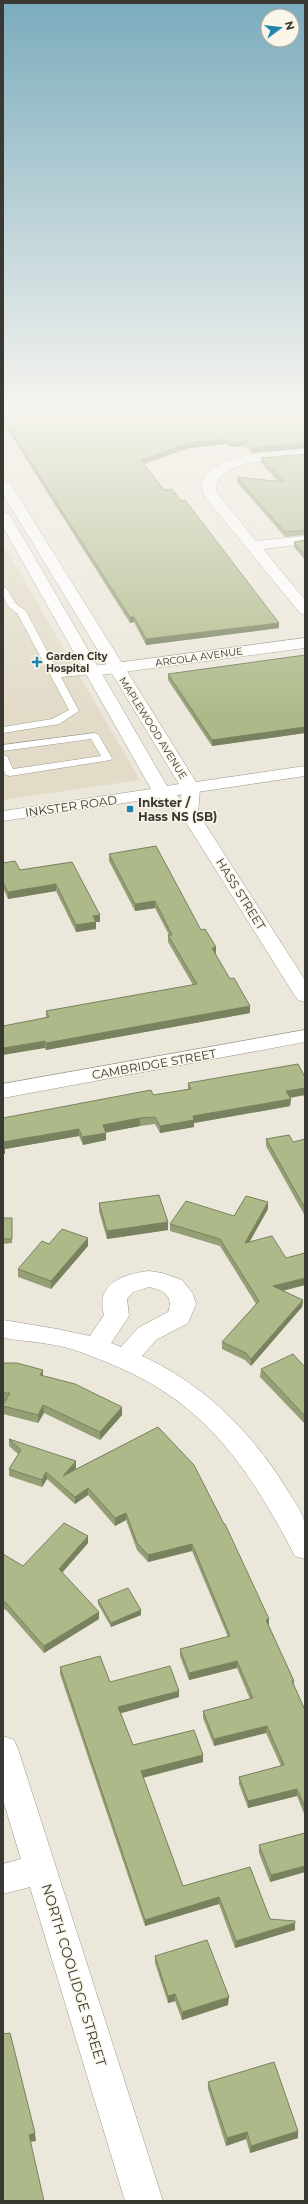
<svg xmlns="http://www.w3.org/2000/svg" width="308" height="2204" viewBox="0 0 308 2204" font-family="Montserrat,sans-serif">
<rect width="100%" height="100%" fill="#ece7db"/>
<!-- built -->
<path fill="#e2dbc8" d="M3 544 140 780 3 800Z"/>
<g fill="none" stroke-linecap="round" stroke-linejoin="round">
<defs>
<path id="lane" d="M3 587 6 588 16 604 26 611 58 672 93 668 98 671 93 674 61 677 79 711 59 724 3 733V727L52 719 69 710 17 613C6 606 3 600 3 587Z
M94 733 98 734 112 758 111 760 10 776 6 775 3 769V755L7 756 13 769 101 756 91 739 3 751V745Z"/>
<path id="street" d="M3 408H52L46 412 3 416Z
M305 449V457C283 459 210 459 217 493L256 541 305 536V544L263 549 305 600V615L300 613 205 497C202 492 201 485 204 479 219 452 278 452 305 449Z
M305 638V648L93 676 87 674 85 671 87 668 93 666Z
M191 784 197 785 200 789 198 813 305 980V1002L298 1000 295 996 182 816 153 793 156 789C167 786 173 792 181 799L182 789 185 785Z
M305 1030V1042L3 1098V1084Z
M149 1271 162 1273 182 1280 193 1294 196 1304 188 1323 156 1340 142 1356C202 1383 252 1432 286 1488 292 1498 300 1508 304 1520 308 1530 305 1548 305 1559L295 1556C255 1480 214 1413 133 1374 117 1366 99 1359 83 1353 59 1343 29 1342 3 1338V1320L57 1329 90 1336 104 1315C95 1284 123 1274 149 1271ZM149 1287C164 1290 174 1296 168 1312L138 1328 121 1347 111 1343 129 1316 127 1299 133 1292Z
M3 1736 14 1740 18 1749 163 2201H125L30 1887 3 1894V1864L21 1859 3 1800Z"/>
<path id="secondary" d="M3 479 10 483 196 782 305 766V776L3 821V811L151 789 3 527V511L10 515 167 786 179 784 3 494Z"/>
</defs>
<!-- lane casing -->
<use href="#lane" stroke="#9d998d" stroke-width="1"/>
<!-- street casing -->
<use href="#street" stroke="#9d998d" stroke-width="1"/>
<!-- secondary casing -->
<use href="#secondary" stroke="#9d998d" stroke-width="1"/>
<!-- lane -->
<use href="#lane" fill="#fff" fill-rule="evenodd"/>
<!-- street -->
<use href="#street" fill="#fff" fill-rule="evenodd"/>
<!-- secondary -->
<use href="#secondary" fill="#fff" fill-rule="evenodd"/>
</g>
<!-- wall -->
<path fill="#959f75" d="M305 408V448L252 453 245 446 230 447 226 444 189 448 144 464 164 490 279 628 146 645 134 622 130 623 3 423V413Z
M305 454V535L285 537 237 482V477L279 482 261 463V458Z
M305 540V560L294 547V542Z
M305 655V733L212 746 168 680V674Z
M109 854 201 930 230 979 250 1006V1013L46 1050 24 1022 46 1018V1011L193 985 168 942V935H169L155 908 135 911 109 861Z
M72 862 100 922H96V929L76 932 56 891 8 899 3 888V863L20 870Z
M188 1083 305 1095 290 1098 291 1099 290 1106 194 1123V1127L160 1133 155 1124 140 1126 106 1132V1140L83 1145 79 1136 5 1149V1154H3V1118L153 1095 188 1089Z
M266 1139 293 1142 305 1139V1216L266 1146Z
M268 1202V1209L249 1242 286 1258 305 1253V1285L283 1291 303 1300 302 1307 251 1366 245 1360 222 1349V1342L256 1304 220 1246 170 1231V1224L234 1216Z
M99 1203 168 1222V1230L107 1239 99 1211Z
M3 1218 12 1222V1243L3 1244Z
M49 1244 88 1246 51 1289 18 1277V1269Z
M3 1363 43 1376 122 1415 100 1440 44 1413 38 1423 3 1414V1405L5 1401H3Z
M305 1367V1424L260 1377 261 1369Z
M158 1427 269 1626 294 1681V1686L305 1710V1816L297 1796 248 1808 239 1784V1777L281 1766 266 1733 214 1746 203 1718V1711L250 1699 237 1668 189 1680 180 1656V1649L228 1637 192 1551 148 1562 137 1550 126 1520 115 1526 88 1495 75 1504 47 1479 42 1487 9 1476V1469L18 1454 9 1446V1439L76 1468 74 1470Z
M88 1543 62 1573 99 1619 44 1653 7 1611 3 1608V1554L23 1566Z
M98 1600 141 1615 111 1627 98 1604Z
M60 1667 110 1682 179 1697 121 1713 133 1745 203 1755V1762L143 1778 183 1886 250 1867 270 1919 295 1923V1930L235 1948 219 1904 145 1926 60 1674Z
M305 1833V1872L270 1882 259 1853V1845Z
M155 1956 228 2005 182 2020 175 2001 168 2003 155 1963Z
M208 2082 298 2138 250 2153 246 2139 226 2146 208 2089Z"/>
<!-- shaded-wall -->
<path fill="#79825f" d="M226 439V444L189 448 141 465V460L189 443Z
M246 441 245 446 230 447V443Z
M305 443V448L252 453V448Z
M130 617H134V622L130 623Z
M279 623V628L146 645V639Z
M305 727V733L212 746V740Z
M56 884V891L8 899V892Z
M155 901V908L135 911V904Z
M100 915V922H96V929L76 932V925L93 916Z
M216 947V954L212 948Z
M250 1006V1013L46 1050V1043Z
M45 1041V1048L3 1055V1048Z
M305 1088V1095L286 1098V1091Z
M291 1099 290 1106 194 1123V1127L160 1133V1126L193 1116Z
M140 1118V1126L104 1133 103 1125Z
M79 1129V1136L5 1149V1154H3V1142Z
M106 1133V1140L83 1145 82 1137Z
M268 1202V1209L245 1250V1243Z
M168 1222V1230L107 1239V1231Z
M88 1238V1246L51 1289V1281Z
M305 1278V1285L272 1293 273 1286Z
M303 1300 302 1307 251 1366V1359Z
M43 1370V1377L40 1375Z
M43 1405 44 1413 38 1423V1415Z
M122 1407V1415L100 1440V1432Z
M76 1461V1468L63 1483V1476Z
M46 1472 47 1479 42 1487V1480Z
M88 1488V1495L75 1504V1497Z
M126 1513V1520L115 1526V1518Z
M88 1536V1543L59 1576V1569Z
M192 1544V1551L148 1562V1555Z
M141 1610V1615L111 1627V1623Z
M99 1612V1619L44 1653V1646Z
M269 1619V1626L266 1620Z
M237 1661V1668L189 1680V1673Z
M179 1691V1697L118 1714V1707Z
M267 1726 266 1733 214 1746V1739Z
M203 1755V1762L141 1778V1771Z
M297 1789V1796L248 1808V1801Z
M305 1866V1872L270 1882 271 1875Z
M219 1897V1904L145 1926V1920Z
M295 1923V1930L235 1948 236 1941Z
M175 1994V2001L168 2003V1996Z
M229 1997 228 2005 182 2020V2012Z
M298 2131V2138L250 2153 251 2146Z
M247 2132 246 2139 226 2146 227 2138Z
M35 2133 36 2141 30 2142 29 2135Z"/>
<!-- building -->
<path fill="#adb988" stroke="#79825f" d="M47 408H305V443L252 448 246 441 230 443 226 439 189 443 141 460 164 490 172 489 181 501 185 500 279 623 146 639 134 617H130L3 419V413L46 409Z
M305 454V530L285 532 237 477 285 482 261 458Z
M305 540V555L294 542Z
M305 655V727L212 740 168 674Z
M156 846 201 930 205 929 216 947 212 948 230 979 234 978 250 1006 46 1043 45 1041 3 1048V1026L49 1017 46 1011 197 984 168 935H172L155 901 135 904 109 854Z
M15 861 20 870 72 862 100 915 93 916 96 922 76 925 56 884 8 892 3 882V863Z
M298 1064 305 1077V1088L286 1091 291 1099 193 1116 194 1120 160 1126 155 1117 140 1118 103 1125 106 1133 82 1137 79 1129 3 1142V1118L151 1090 153 1095 191 1089 188 1083Z
M289 1135 293 1142 305 1139V1208L266 1139Z
M159 1195 168 1222 107 1231 99 1203Z
M246 1196 268 1202 245 1243 272 1236 286 1258 305 1253V1278L273 1286 303 1300 251 1359 246 1353 222 1342 259 1301 220 1239 170 1224 186 1201 234 1216Z
M3 1218H12V1239H3Z
M62 1229 88 1238 51 1281 18 1269 42 1241 49 1244Z
M293 1354 305 1367V1416L261 1369Z
M3 1363H17L43 1370 40 1375 75 1384 122 1407 100 1432 43 1405 38 1415 3 1406V1405L10 1393H3Z
M158 1427 194 1465 224 1524H225L269 1619 266 1620 294 1681H292L305 1710V1807L297 1789 248 1801 239 1777 284 1765 267 1726 214 1739 203 1711 253 1698 237 1661 189 1673 180 1649 230 1636 192 1544 148 1555 137 1543 126 1513 115 1518 88 1488 75 1497 46 1472 42 1480 9 1469 21 1450 9 1439 76 1461 63 1476Z
M64 1523 88 1536 59 1569 99 1612 44 1646 6 1603 3 1601V1554L23 1566Z
M128 1588 141 1610 111 1623 98 1600Z
M100 1656 110 1682 170 1666 179 1691 118 1707 133 1745 194 1730 203 1755 141 1771 183 1886 250 1867 270 1919 295 1921V1923L236 1941 219 1897 145 1920 60 1667Z
M305 1833V1866L271 1875 259 1845Z
M207 1940 229 1997 182 2012 175 1994 168 1996 155 1956Z
M10 2033 35 2133 29 2135 44 2201H3V2034Z
M274 2062 298 2131 251 2146 247 2132 227 2138 208 2082Z"/>
<!-- sky -->
<linearGradient id="sky" x2="0" y2="1"><stop stop-color="#7bacbd"/><stop offset="0.57" stop-color="#f6f4ef"/><stop offset="1" stop-color="#f6f4ef" stop-opacity="0"/></linearGradient>
<rect width="308" height="716" fill="url(#sky)"/>
<!-- markers -->
<g fill="#2184af" stroke="#f9f5e8" stroke-width="1.5">
<path d="M35 656h4v4h4v4h-4v4h-4v-4h-4v-4h4z"/>
<rect x="126" y="805" width="8" height="8" rx="2"/>
</g>
<g text-anchor="middle" dominant-baseline="central" stroke-width="3" stroke-linejoin="round" paint-order="stroke">
<!-- far-poi labels -->
<g font-size="10" font-weight="bold" fill="#393833" stroke="#f9f5e8" text-anchor="start">
<text x="46" y="656">Garden City<tspan x="46" dy="12">Hospital</tspan></text>
</g>
<!-- far-street labels -->
<g font-size="10" fill="#393833" stroke="#f9f5e8">
<text transform="translate(199 657) rotate(-8)">ARCOLA AVENUE</text>
<text transform="translate(153 728) rotate(58)">MAPLEWOOD AVENUE</text>
</g>
<!-- poi labels -->
<g font-size="12" font-weight="bold" fill="#393833" stroke="#f9f5e8" text-anchor="start">
<text x="138" y="802">Inkster /<tspan x="138" dy="14">Hass NS (SB)</tspan></text>
</g>
<!-- street labels -->
<g font-size="12" fill="#393833" stroke="#f9f5e8">
<text transform="translate(71 806) rotate(-8)">INKSTER ROAD</text>
<text transform="translate(241 894) rotate(58)">HASS STREET</text>
<text transform="translate(154 1064) rotate(-10)">CAMBRIDGE STREET</text>
</g>
<!-- near-street labels -->
<g font-size="14" fill="#393833" stroke="#f9f5e8">
<text transform="translate(74 1975) rotate(73)">NORTH COOLIDGE STREET</text>
</g>
</g>
<!-- border -->
<rect width="308" height="2204" fill="none" stroke="#393833" stroke-width="8"/>
<!-- north arrow -->
<g transform="translate(280 28) rotate(75)"><circle r="19" fill="#f9f5e8" stroke="#aca9a0"/>
<path d="M0-3L7 15L0 10L-7 15Z" fill="#2184af"/>
<text y="-6" font-size="11" font-weight="bold" text-anchor="middle" fill="#393833">N</text>
</g>
</svg>
